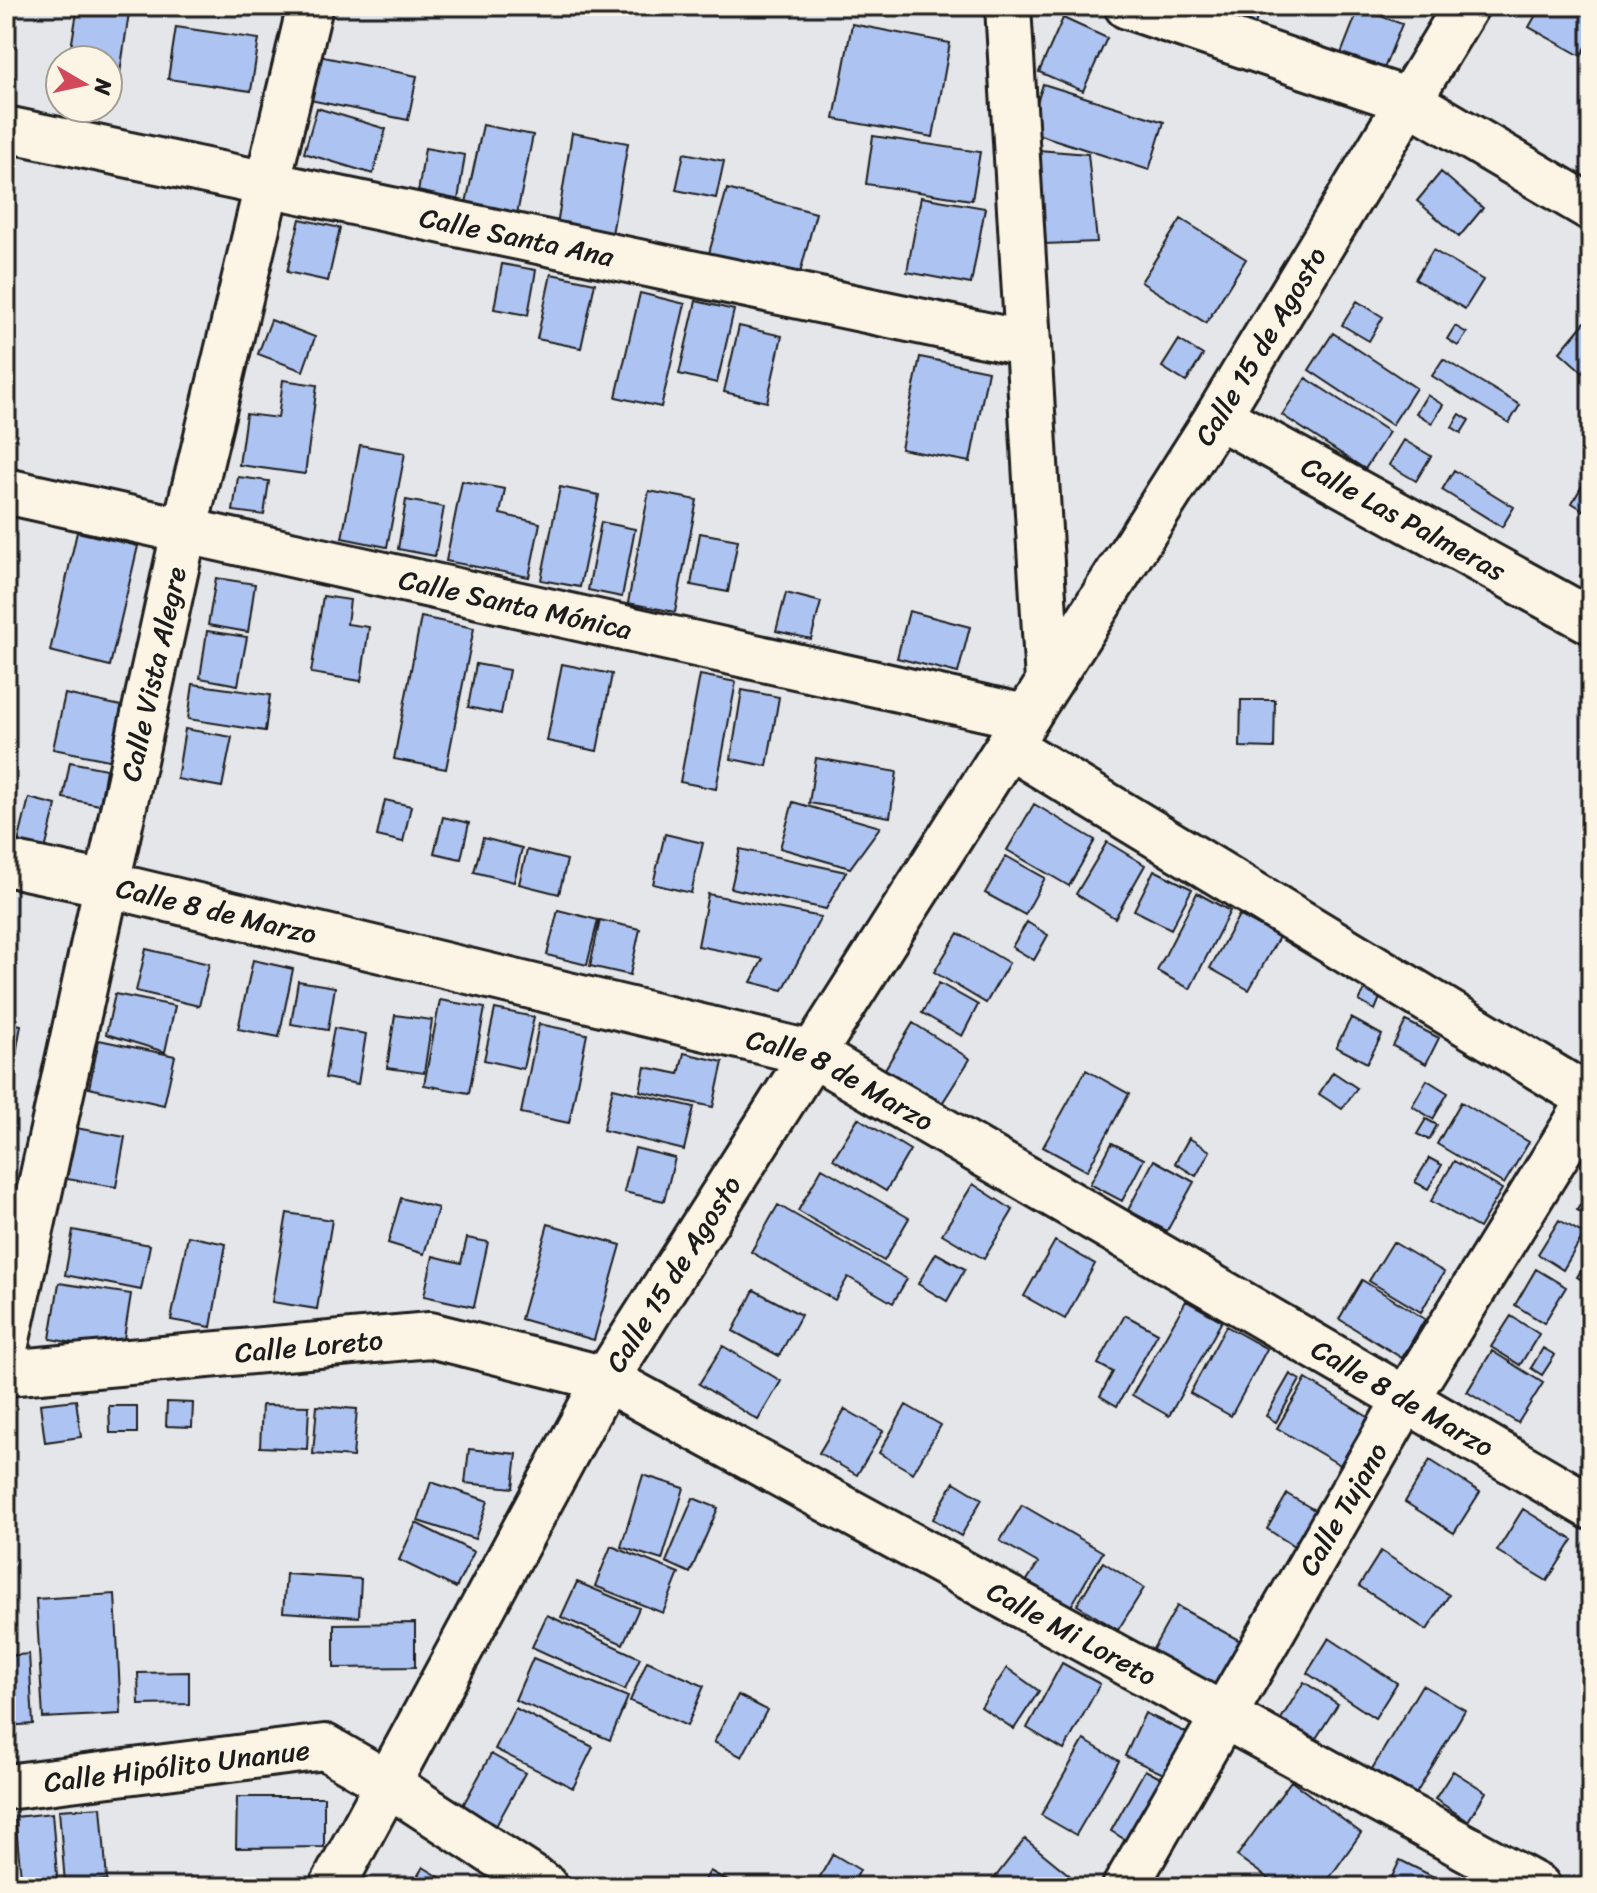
<svg xmlns="http://www.w3.org/2000/svg" width="1597" height="1893" viewBox="0 0 1597 1893" font-family="Sriracha,sans-serif">
<rect width="100%" height="100%" fill="#e4e6e9"/>
<filter id="ink" filterUnits="userSpaceOnUse"><feTurbulence type="fractalNoise" baseFrequency=".0125" numOctaves="2"/><feDisplacementMap in="SourceGraphic" scale="16" xChannelSelector="R" yChannelSelector="G"/><feConvolveMatrix kernelMatrix="1 2 1 2 8 2 1 2 1" color-interpolation-filters="sRGB"/></filter>
<g filter="url(#ink)">
<!-- building -->
<path fill="#adc3f2" stroke="#1c1c1c" stroke-width="2" d="M78 6H130L115 107 108 106V60H69Z
M1206 6H1260L1251 40 1201 27Z
M1541 6H1591V38L1581 56 1529 27Z
M1359 8 1402 24 1379 81 1337 64Z
M1063 18 1107 38 1083 91 1039 72Z
M852 24 950 43 933 137 834 119Z
M176 27 259 39 251 91 168 79Z
M314 55 417 76 408 120 305 99Z
M1043 84 1164 122 1149 170 1028 131Z
M317 108 386 129 373 174 304 153Z
M483 125 533 135 517 214 466 203Z
M572 133 628 143 612 234 557 225Z
M873 136 980 152 972 200 866 184Z
M425 148 465 155 458 200 418 193Z
M1038 150 1088 154 1097 242 1044 244Z
M684 153 724 161 716 198 676 190Z
M1441 172 1483 208 1459 237 1417 201Z
M727 189 816 213 799 277 709 253Z
M921 197 985 208 971 284 907 272Z
M300 219 340 228 328 281 287 272Z
M1181 219 1246 259 1206 323 1141 282Z
M1433 250 1483 280 1465 309 1415 279Z
M502 264 536 270 528 315 494 309Z
M551 274 595 283 581 348 537 339Z
M640 293 685 304 661 407 616 397Z
M696 301 734 310 717 383 679 374Z
M1357 301 1383 317 1369 341 1342 325Z
M1590 316 1591 373 1588 377 1560 352Z
M271 320 315 337 303 371 258 354Z
M739 326 782 336 767 402 724 392Z
M1455 326 1467 333 1458 346 1447 339Z
M1333 333 1416 388 1392 425 1309 370Z
M1179 340 1203 355 1186 382 1162 367Z
M920 357 988 371 970 462 901 449Z
M1443 359 1520 405 1509 423 1432 376Z
M1306 378 1389 432 1365 469 1282 415Z
M283 380 317 385 305 474 239 465 246 414 278 418Z
M1427 395 1443 405 1432 423 1416 413Z
M1460 414 1469 420 1461 433 1452 427Z
M1404 440 1431 456 1416 481 1389 465Z
M360 445 405 453 387 547 342 538Z
M1454 470 1514 507 1502 527 1442 490Z
M238 477 269 481 264 515 233 511Z
M462 481 505 489 500 514 540 523 529 577 446 561Z
M1582 486 1591 492V515L1572 503Z
M560 487 599 495 580 587 541 580Z
M649 491 697 500 675 612 628 603Z
M406 500 444 507 435 556 398 549Z
M601 522 635 529 622 597 588 590Z
M77 532 138 546 110 666 50 651Z
M700 533 738 540 728 592 691 585Z
M1591 558V583L1580 576Z
M216 578 255 584 248 632 208 625Z
M786 593 821 602 811 639 776 631Z
M323 596 350 600 347 624 369 627 361 681 311 673Z
M909 611 970 627 958 673 897 658Z
M421 617 474 628 446 769 394 759Z
M207 631 247 637 238 685 200 678Z
M476 664 509 670 501 714 468 707Z
M562 664 612 674 597 751 547 741Z
M700 675 736 682 716 789 680 782Z
M193 684 270 695 265 731 188 719Z
M742 690 779 697 767 766 731 759Z
M65 694 126 707 114 761 53 749Z
M1241 700H1275L1274 748 1240 747Z
M185 729 232 737 222 787 177 779Z
M816 758 897 772 890 817 809 803Z
M70 762 106 769 100 805 63 798Z
M29 798 56 805 45 850 18 843Z
M385 800 411 806 403 842 377 836Z
M793 802 880 827 850 868 780 848Z
M1034 804 1095 840 1069 886 1007 850Z
M443 817 469 823 461 859 434 853Z
M665 834 703 843 691 893 653 884Z
M483 838 522 848 514 882 474 872Z
M1107 842 1145 865 1115 918 1076 894Z
M740 849 846 872 826 909 731 888Z
M527 850 567 860 559 894 519 884Z
M1006 856 1045 878 1025 915 985 893Z
M1154 870 1192 889 1171 929 1134 910Z
M1197 893 1230 911 1190 989 1157 971Z
M708 894 821 917 783 990 751 982 763 959 698 946Z
M558 910 598 920 587 965 547 955Z
M1239 915 1279 937 1249 990 1210 968Z
M600 920 640 929 630 975 590 966Z
M1027 922 1048 935 1034 960 1012 947Z
M958 933 1009 963 986 1003 934 972Z
M146 949 209 964 199 1006 136 991Z
M253 960 293 969 279 1037 238 1029Z
M298 981 335 987 328 1030 291 1024Z
M939 983 978 1005 962 1036 922 1013Z
M1365 990 1380 998 1375 1010 1359 1001Z
M115 994 175 1006 165 1052 106 1034Z
M440 1000 485 1008 469 1093 424 1085Z
M495 1009 534 1017 523 1069 484 1060Z
M395 1015 432 1020 424 1073 387 1068Z
M1351 1018 1382 1035 1367 1063 1336 1047Z
M1406 1021 1439 1038 1426 1064 1393 1046Z
M6 1022 21 1025 13 1071 6 1069Z
M913 1023 970 1059 941 1105 885 1069Z
M539 1024 587 1034 569 1123 521 1113Z
M334 1028 366 1034 358 1084 325 1078Z
M99 1040 175 1056 164 1105 89 1088Z
M684 1053 723 1062 713 1107 640 1091 645 1067 679 1074Z
M1086 1070 1129 1094 1087 1171 1043 1147Z
M1333 1072 1357 1088 1342 1109 1319 1094Z
M1427 1080 1448 1093 1433 1119 1412 1106Z
M613 1088 694 1107 684 1150 603 1130Z
M1461 1102 1529 1142 1504 1184 1437 1144Z
M858 1118 910 1150 886 1191 833 1159Z
M1426 1119 1437 1125 1429 1140 1417 1134Z
M76 1128 125 1137 116 1187 67 1179Z
M1189 1138 1210 1151 1196 1176 1175 1163Z
M1112 1143 1144 1159 1122 1201 1090 1184Z
M635 1148 675 1158 664 1201 624 1192Z
M1429 1158 1442 1165 1428 1189 1415 1182Z
M1154 1160 1194 1182 1167 1231 1128 1210Z
M1454 1161 1502 1189 1479 1228 1431 1201Z
M822 1168 909 1218 884 1261 798 1211Z
M973 1184 1013 1210 984 1259 942 1234Z
M1591 1187V1219L1577 1210Z
M401 1198 438 1208 424 1254 388 1243Z
M778 1205 907 1279 893 1303 848 1277 835 1300 751 1252Z
M287 1213 332 1220 317 1309 272 1302Z
M1559 1220 1584 1234 1563 1270 1538 1254Z
M548 1224 621 1245 594 1340 521 1319Z
M73 1230 150 1245 141 1290 65 1275Z
M188 1236 226 1244 211 1327 171 1320Z
M467 1238 488 1242 474 1307 424 1296 433 1256 461 1263Z
M1055 1241 1095 1264 1065 1319 1024 1296Z
M1393 1242 1444 1272 1421 1312 1369 1281Z
M936 1253 965 1269 947 1301 918 1284Z
M1591 1255V1286L1577 1277Z
M1536 1269 1566 1287 1544 1323 1515 1305Z
M1362 1280 1425 1319 1402 1358 1339 1319Z
M59 1283 131 1294 122 1351 50 1339Z
M754 1290 801 1315 779 1356 733 1331Z
M1186 1301 1222 1321 1169 1416 1132 1395Z
M1125 1315 1158 1333 1117 1406 1100 1396 1113 1372 1098 1364Z
M1511 1316 1539 1334 1520 1365 1491 1347Z
M1226 1326 1267 1349 1231 1416 1190 1393Z
M723 1346 781 1381 758 1420 699 1384Z
M1543 1348 1555 1355 1542 1375 1531 1368Z
M1492 1351 1543 1383 1518 1423 1467 1392Z
M1290 1374 1300 1380 1276 1422 1266 1416Z
M1306 1379 1368 1417 1340 1465 1277 1428Z
M76 1400 81 1437 45 1442 40 1404Z
M167 1402 193 1403 192 1427 166 1426Z
M262 1405 309 1406 307 1449 260 1447Z
M906 1405 941 1425 913 1473 879 1453Z
M109 1406H137V1433H110Z
M317 1406 357 1409 353 1457 313 1454Z
M845 1409 883 1431 857 1475 819 1453Z
M469 1449 517 1454 513 1488 465 1483Z
M1430 1460 1480 1492 1454 1533 1405 1502Z
M643 1475 684 1488 662 1560 621 1547Z
M431 1482 488 1501 475 1539 418 1521Z
M954 1482 982 1499 961 1536 933 1519Z
M1287 1494 1323 1515 1302 1551 1267 1529Z
M693 1498 718 1508 690 1573 666 1562Z
M1022 1505 1103 1552 1070 1608 1026 1582 1038 1563 1000 1541Z
M1523 1509 1573 1540 1547 1581 1497 1551Z
M416 1523 474 1552 456 1588 399 1560Z
M611 1546 679 1573 663 1613 595 1586Z
M1381 1551 1449 1595 1427 1630 1359 1586Z
M1103 1562 1144 1588 1118 1630 1077 1605Z
M286 1574 361 1579 359 1617 283 1612Z
M577 1582 639 1608 623 1644 561 1617Z
M115 1594 121 1714 43 1718 36 1599Z
M1177 1606 1244 1643 1216 1693 1149 1656Z
M547 1615 640 1658 625 1690 532 1647Z
M415 1623V1667L334 1668V1624Z
M1329 1638 1397 1683 1375 1718 1307 1673Z
M29 1654 33 1724 6 1726V1656Z
M533 1658 628 1697 610 1740 515 1700Z
M647 1661 704 1686 687 1726 630 1701Z
M1062 1663 1100 1684 1064 1750 1027 1728Z
M1007 1668 1039 1691 1014 1729 981 1707Z
M189 1672V1704L139 1705 138 1673Z
M1304 1682 1338 1704 1315 1740 1281 1719Z
M1422 1685 1465 1710 1416 1794 1372 1769Z
M738 1695 767 1710 742 1757 714 1742Z
M515 1708 593 1747 573 1788 495 1749Z
M1145 1713 1193 1736 1172 1778 1125 1756Z
M1084 1740 1119 1761 1076 1835 1041 1815Z
M491 1754 525 1773 496 1826 462 1807Z
M1145 1770 1164 1780 1129 1842 1111 1831Z
M1453 1771 1486 1792 1468 1821 1435 1799Z
M1291 1781 1361 1833 1323 1887H1280L1237 1856Z
M237 1797H324V1847L236 1848Z
M101 1807 107 1880 65 1883 59 1810Z
M52 1813 58 1887H22L15 1817Z
M6 1822 13 1887H6Z
M1025 1839 1084 1887H995L990 1884Z
M833 1854 860 1870 851 1887H814Z
M1400 1860 1448 1884 1447 1887H1387Z
M423 1867 456 1887H411Z
M710 1871 739 1887H701Z"/>
<g fill="none" stroke-linecap="round" stroke-linejoin="round">
<defs>
<g id="street">
<path d="M1008 6 1048 682"/>
<path d="M1127 6 1409 101 1591 208"/>
<path id="s1" d="M6 129 1028 344"/>
<path id="s2" d="M1218 416 1591 621"/>
<path id="s3" d="M6 491 1025 717"/>
<path d="M1009 746 1591 1099 1406 1399 1125 1887"/>
<path id="s4" d="M6 863 106 884 810 1053 1591 1507"/>
<path id="s5" d="M6 1344 184 532 310 6"/>
<path id="s6" d="M6 1373 430 1335 606 1379 1538 1887"/>
<path id="s7" d="M6 1787 325 1747 387 1783 546 1887"/>
</g>
<g id="secondary">
<path id="s8" d="M332 1887 606 1379 1218 416 1466 6"/>
</g>
</defs>
<!-- street casing -->
<use href="#street" stroke="#1c1c1c" stroke-width="50"/>
<!-- secondary casing -->
<use href="#secondary" stroke="#1c1c1c" stroke-width="50"/>
<!-- street -->
<use href="#street" stroke="#fcf5e5" stroke-width="44"/>
<!-- secondary -->
<use href="#secondary" stroke="#fcf5e5" stroke-width="44"/>
</g>
</g>
<g text-anchor="middle" dominant-baseline="central" stroke-width="6" stroke-linejoin="round" paint-order="stroke">
<!-- street labels -->
<g font-size="28" fill="#1c1c1c" stroke="#fcf5e5">
<text stroke="none"><textPath href="#s1" startOffset="522">Calle Santa Ana</textPath></text>
<text stroke="none"><textPath href="#s8" startOffset="1800">Calle 15 de Agosto</textPath></text>
<text stroke="none"><textPath href="#s2" startOffset="212">Calle Las Palmeras</textPath></text>
<text stroke="none"><textPath href="#s3" startOffset="522">Calle Santa Mónica</textPath></text>
<text stroke="none"><textPath href="#s5" startOffset="686">Calle Vista Alegre</textPath></text>
<text stroke="none"><textPath href="#s4" startOffset="216">Calle 8 de Marzo</textPath></text>
<text stroke="none"><textPath href="#s4" startOffset="864">Calle 8 de Marzo</textPath></text>
<text stroke="none"><textPath href="#s8" startOffset="702">Calle 15 de Agosto</textPath></text>
<text stroke="none"><textPath href="#s6" startOffset="304">Calle Loreto</textPath></text>
<text stroke="none"><textPath href="#s4" startOffset="1512">Calle 8 de Marzo</textPath></text>
<text transform="translate(1343 1509) rotate(-60)">Calle Tujano</text>
<text stroke="none"><textPath href="#s6" startOffset="1138">Calle Mi Loreto</textPath></text>
<text stroke="none"><textPath href="#s7" startOffset="172">Calle Hipólito Unanue</textPath></text>
</g>
</g>
<!-- margin -->
<rect width="1597" height="1893" fill="none" stroke="#fcf5e5" stroke-width="32"/>
<rect x="16" y="16" width="1565" height="1861" fill="none" stroke="#1c1c1c" stroke-width="3" filter="url(#ink)"/>
<!-- north arrow -->
<g transform="translate(84 84) rotate(99)"><circle r="38" fill="#fcf5e5" stroke="#a29e95" stroke-width="2"/>
<path d="M0-6L14 30L0 20L-14 30Z" fill="#d1495b"/>
<text y="-12" font-size="22" font-weight="bold" text-anchor="middle" fill="#1c1c1c">N</text>
</g>
</svg>
